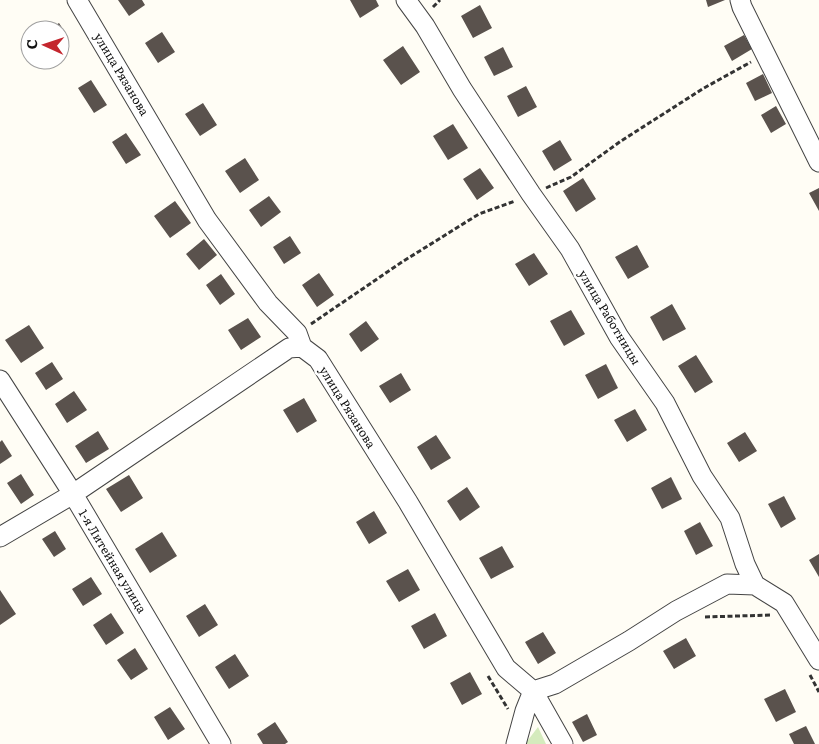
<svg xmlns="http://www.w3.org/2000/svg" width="819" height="744" viewBox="0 0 819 744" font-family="Literata,serif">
<rect width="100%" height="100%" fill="#fffdf5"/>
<!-- green -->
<path fill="#d5ebbd" d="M538 727 546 744H525Z"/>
<!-- building -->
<path fill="#5a524d" d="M118 0H142L145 5 129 16Z
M350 0H376L379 6 360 18Z
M706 0H725L708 7Z
M480 5 492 28 473 38 461 16Z
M59 23 68 37 60 41V30H48Z
M162 32 175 52 158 63 145 43Z
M744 35 752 49 732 61 724 46Z
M403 46 420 72 401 85 383 60Z
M503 47 513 67 494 76 484 57Z
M763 74 772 93 755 101 746 83Z
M91 80 107 105 94 113 78 88Z
M526 86 537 107 518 117 507 96Z
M203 103 217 125 200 136 185 114Z
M776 106 786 124 771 133 761 115Z
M453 124 468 148 448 160 433 136Z
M126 133 141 155 126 164 112 142Z
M560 140 572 160 554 171 542 151Z
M245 158 259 180 240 193 225 171Z
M480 168 494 188 477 200 463 179Z
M583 178 596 199 576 212 563 191Z
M819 188V211L809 193Z
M269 196 281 212 261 227 249 210Z
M175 201 191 223 170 238 154 216Z
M290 236 301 253 284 264 273 247Z
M204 239 217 255 199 270 186 254Z
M637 245 649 267 628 279 615 257Z
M534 253 548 274 529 286 515 264Z
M319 273 334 295 317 307 302 285Z
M221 274 235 294 220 305 206 285Z
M672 304 686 329 663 341 650 317Z
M571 310 585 334 564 346 550 321Z
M248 318 261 337 241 350 228 330Z
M366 321 379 339 361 352 349 334Z
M29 325 44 348 21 363 5 340Z
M696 355 713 382 695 393 678 366Z
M52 362 63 379 46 390 35 373Z
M606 364 618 388 598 399 585 375Z
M401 373 411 390 390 403 379 386Z
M74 391 87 410 67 423 55 404Z
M304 398 317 421 297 433 283 410Z
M635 409 647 430 627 442 614 420Z
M98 431 109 449 86 463 75 446Z
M745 432 757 451 739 462 727 443Z
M436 435 451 458 431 470 417 447Z
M2 440 12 456 0 464V442Z
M21 474 34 495 21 504 7 483Z
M129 475 143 498 121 512 106 489Z
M671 477 682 499 662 509 651 488Z
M467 487 480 507 460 521 447 501Z
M784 496 796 519 781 528 768 504Z
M374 511 387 533 369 544 356 522Z
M700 522 713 546 696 555 684 531Z
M55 531 66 549 54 557 42 539Z
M162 532 177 556 150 573 135 549Z
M502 546 514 567 491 579 479 558Z
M819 554V577L809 560Z
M408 569 420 590 399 602 386 581Z
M91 577 102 594 83 606 72 589Z
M0 590 16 614 0 625Z
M205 604 218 625 199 637 186 616Z
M111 613 124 633 106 645 93 625Z
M435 613 447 636 424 649 411 626Z
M543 632 556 653 538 664 525 642Z
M686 638 696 656 674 669 663 651Z
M135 648 148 669 131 680 117 660Z
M235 654 249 676 229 689 215 667Z
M470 672 482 694 462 705 450 683Z
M785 689 796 712 776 722 764 699Z
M170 707 185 729 168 740 154 717Z
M587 714 597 735 583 742 572 722Z
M275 722 288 742 285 744H263L257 734Z
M806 726 815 744H794L789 734Z"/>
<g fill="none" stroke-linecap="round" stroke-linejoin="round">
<defs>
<path id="minor" d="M77 0 207 220 268 303 297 333 302 347 318 359 408 502 506 668 533 691 563 744
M406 0 425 26 462 89 531 194 570 249 619 337 665 403 702 476 730 518 745 564 755 585 784 603 819 660
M740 0 742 7 819 162
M0 380 73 494 221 744
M0 537 73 494 289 348 302 347
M533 691 555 684 629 641 676 611 727 584 755 585
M516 744 525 711 533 691"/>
</defs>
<!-- minor casing -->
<use href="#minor" stroke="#444" stroke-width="21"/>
<!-- path -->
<path stroke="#333" stroke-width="3" stroke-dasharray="5 2.5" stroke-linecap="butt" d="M433 7 440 0
M546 188 571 177 621 141 704 88 751 62
M311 324 402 262 479 214 515 201
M705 617 771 615
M810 675 819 692
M488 676 508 709"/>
<!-- minor -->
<use href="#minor" stroke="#fff" stroke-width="19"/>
</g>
<g text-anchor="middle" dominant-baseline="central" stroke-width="5" stroke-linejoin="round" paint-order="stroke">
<!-- street labels -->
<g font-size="12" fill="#111" stroke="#fff">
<text transform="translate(122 74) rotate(59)">улица Рязанова</text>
<text transform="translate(610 317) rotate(59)">улица Работницы</text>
<text transform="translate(348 407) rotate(58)">улица Рязанова</text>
<text transform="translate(113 561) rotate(59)">1-я Литейная улица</text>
</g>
</g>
<!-- north arrow -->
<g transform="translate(45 45) rotate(273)"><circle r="24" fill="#ffffff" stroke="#a0a0a0"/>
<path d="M0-4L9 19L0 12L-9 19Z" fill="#c4262e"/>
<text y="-8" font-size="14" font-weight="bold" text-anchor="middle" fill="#111111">С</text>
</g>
</svg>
